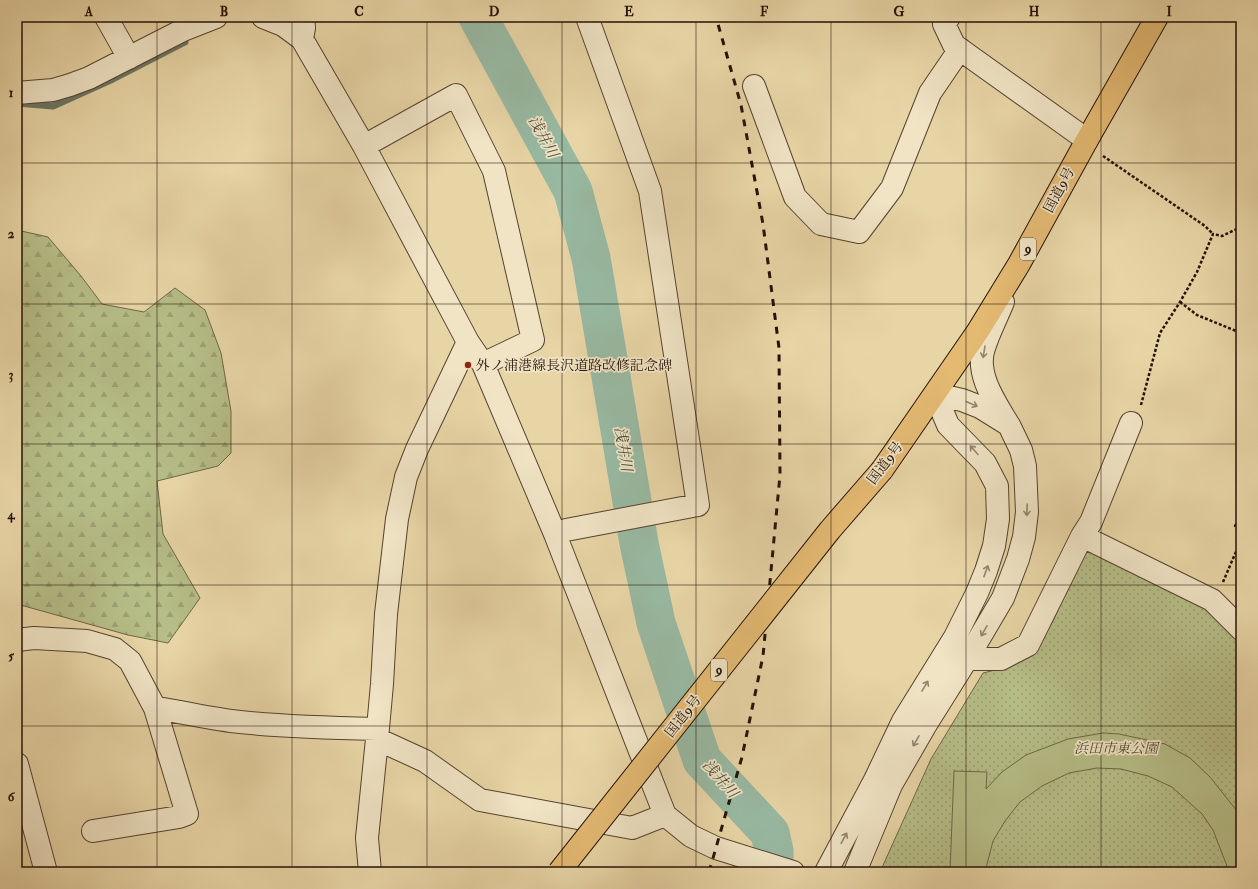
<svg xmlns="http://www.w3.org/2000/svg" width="1258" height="889" viewBox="0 0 1258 889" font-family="'IM FELL Double Pica','Noto Serif JP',serif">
<defs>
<pattern id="forest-firs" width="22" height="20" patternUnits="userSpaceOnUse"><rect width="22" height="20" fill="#b6bd87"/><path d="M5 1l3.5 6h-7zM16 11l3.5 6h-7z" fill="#9ca173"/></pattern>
<pattern id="park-dots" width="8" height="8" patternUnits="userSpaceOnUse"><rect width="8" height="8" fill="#b6bd87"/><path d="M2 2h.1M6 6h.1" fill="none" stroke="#9ca173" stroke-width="1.8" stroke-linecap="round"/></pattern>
</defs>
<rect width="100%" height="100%" fill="#e8d5a6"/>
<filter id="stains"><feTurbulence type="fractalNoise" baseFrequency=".005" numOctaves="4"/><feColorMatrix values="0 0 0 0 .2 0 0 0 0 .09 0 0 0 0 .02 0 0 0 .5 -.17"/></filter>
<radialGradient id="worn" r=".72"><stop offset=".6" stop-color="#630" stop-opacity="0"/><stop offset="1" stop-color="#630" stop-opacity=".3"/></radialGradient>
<!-- forest -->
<path fill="url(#forest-firs)" stroke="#6d6747" d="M17 230 48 237 81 276 102 304 144 312 175 288 205 310 221 353 231 411V453L218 466 157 481 163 534 200 598 168 643 128 635 17 604Z"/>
<!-- park -->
<path fill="url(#park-dots)" stroke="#6d6747" d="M1086 545 1210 606 1235 632 1241 646V872H880L931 759 983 673 1011 666 1035 652 1054 619Z"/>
<!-- pitch -->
<path fill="#b6bd87" stroke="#6d6747" d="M1103 733 1119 734 1165 744 1190 758 1210 777 1241 816V872H1227V866L1213 830 1202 814 1172 787 1148 776 1121 769 1097 768 1069 773 1042 786 1020 802 1005 821 993 841 985 872H950L954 771 987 772 986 789 1002 772 1026 755 1068 739Z"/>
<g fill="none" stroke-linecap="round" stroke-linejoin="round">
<!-- stream -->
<path stroke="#6a7664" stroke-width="7" d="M17 103 53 106 113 79 185 42"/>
<!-- river -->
<path stroke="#98b9a2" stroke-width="39" d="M478 17 573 191 591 258 639 543 656 623 702 760 770 833 774 851V872"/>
<defs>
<path id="minor" d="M106 17 129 58
M263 17 283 25 302 39 364 146 468 342 483 364 555 534 665 815 691 836 716 848 793 872
M949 17 944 24 954 45 1087 140
M302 39 304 28 303 17
M754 86 795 197 821 224 859 232 892 188 930 93 960 49
M17 93 53 90 70 85 89 78 183 30 216 17
M364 146 456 95 494 171 533 340 483 364
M1003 302C997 317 989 332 984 348 975 373 995 402 1007 422
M468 342 417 449 406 477 397 519 386 614 382 684 377 739 425 761 480 800 632 828 665 815
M555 534 566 530 698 505 650 191 587 17
M1082 536 1091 522 1131 423
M17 640 34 638 87 641 115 649 130 661 155 708 187 814 179 817 93 831
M967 659H1001L1028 645 1082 536 1212 600 1241 629
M155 708C184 712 211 719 240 722 285 727 331 728 377 729
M17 764 46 872
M370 872 367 838 377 739
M826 872 875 780 903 721 955 637 977 593 986 571 994 546 998 519 997 486 985 463 948 425 935 394
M855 872 891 785 925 726 967 659 1003 598 1018 559 1024 537 1027 512 1025 466 1021 450 1009 425 980 407 962 400 935 394"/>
<path id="highway" d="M882 470 978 331 1019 264 1087 140 1157 17"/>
</defs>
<!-- minor casing -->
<use href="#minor" stroke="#55422f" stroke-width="24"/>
<!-- highway casing -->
<use href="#highway" stroke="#241107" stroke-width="24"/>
<!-- path -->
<path stroke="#241107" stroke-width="2.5" stroke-dasharray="3 2" stroke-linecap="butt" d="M1103 156 1205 226 1213 234
M1180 302 1197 315 1241 333
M1141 405 1160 333 1180 302 1197 272 1213 234 1222 236 1241 227
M1241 515 1235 526 1241 534
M1223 582 1241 540"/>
<!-- minor -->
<use href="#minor" stroke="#f0e4c5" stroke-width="22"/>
<!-- highway -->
<use href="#highway" stroke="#e4ba73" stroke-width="22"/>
<!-- rail -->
<path stroke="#241107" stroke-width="3" stroke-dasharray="7 7" stroke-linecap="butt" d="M709 872 742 757 763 656 780 475 779 348 763 224 741 105 716 17"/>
<defs>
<path id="highway-bridge" d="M559 872 830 530 882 470"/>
</defs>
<!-- highway-bridge casing -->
<use href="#highway-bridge" stroke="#241107" stroke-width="24" stroke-linecap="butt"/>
<!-- highway-bridge -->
<use href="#highway-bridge" stroke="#e4ba73" stroke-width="22"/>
</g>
<!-- one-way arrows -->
<defs><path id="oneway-shaft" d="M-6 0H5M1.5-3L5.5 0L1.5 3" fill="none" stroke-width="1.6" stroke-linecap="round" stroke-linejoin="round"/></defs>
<g stroke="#948570">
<use href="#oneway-shaft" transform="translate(984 352) rotate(100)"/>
<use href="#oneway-shaft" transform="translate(972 404) rotate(23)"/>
<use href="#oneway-shaft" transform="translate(974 450) rotate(-132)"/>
<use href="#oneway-shaft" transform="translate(1027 510) rotate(92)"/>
<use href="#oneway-shaft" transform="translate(986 571) rotate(-70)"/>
<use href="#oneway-shaft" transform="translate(984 631) rotate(120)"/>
<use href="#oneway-shaft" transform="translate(925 686) rotate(-59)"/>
<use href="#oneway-shaft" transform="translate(916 741) rotate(120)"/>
<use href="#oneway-shaft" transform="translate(844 838) rotate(-62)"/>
</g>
<!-- grid -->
<path fill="none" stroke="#241107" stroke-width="1" stroke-opacity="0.55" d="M157 17V872M292 17V872M427 17V872M562 17V872M696 17V872M831 17V872M966 17V872M1101 17V872M17 163H1241M17 304H1241M17 444H1241M17 585H1241M17 726H1241"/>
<!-- markers -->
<circle fill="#8f2418" stroke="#f0e4c5" stroke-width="1.5" cx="468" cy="365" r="4"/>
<g text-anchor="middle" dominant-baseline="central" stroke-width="3.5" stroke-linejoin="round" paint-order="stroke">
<!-- shield labels -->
<g fill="#f0e4c5" stroke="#615040" stroke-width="1">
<rect x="1020" y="238" width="16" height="22" rx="3"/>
<rect x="711" y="659" width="16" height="22" rx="3"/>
</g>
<g font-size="13" font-weight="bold" fill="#241107">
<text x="1028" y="249">9</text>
<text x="719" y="670">9</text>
</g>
<!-- street labels -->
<g font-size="14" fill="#241107" stroke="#f0e4c5">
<text transform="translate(1059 190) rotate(-62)">国道9号</text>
<text transform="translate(885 463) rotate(-53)">国道9号</text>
<text transform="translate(683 716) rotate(-52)">国道9号</text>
</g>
<!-- poi labels -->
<g font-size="14" fill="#241107" stroke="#f0e4c5" text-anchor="start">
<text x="476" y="365">外ノ浦港線長沢道路改修記念碑</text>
</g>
<!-- park labels -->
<g font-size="14" font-style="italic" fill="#574d34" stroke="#f0e4c5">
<text x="1116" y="748">浜田市東公園</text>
</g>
<!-- water labels -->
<g font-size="15" font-style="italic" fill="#4d4c3d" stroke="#f0e4c5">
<text transform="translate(543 137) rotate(61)">浅井川</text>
<text transform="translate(623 449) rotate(81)">浅井川</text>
<text transform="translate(720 779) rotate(49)">浅井川</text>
</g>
</g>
<!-- margin -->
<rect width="1258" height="889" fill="none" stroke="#e8d5a6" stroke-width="44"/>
<rect x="22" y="22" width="1214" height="845" fill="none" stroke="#241107" stroke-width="1.5"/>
<g font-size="13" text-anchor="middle" font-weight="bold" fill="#241107">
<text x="89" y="16">A</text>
<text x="224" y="16">B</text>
<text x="359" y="16">C</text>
<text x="494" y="16">D</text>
<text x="629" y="16">E</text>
<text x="764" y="16">F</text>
<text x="899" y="16">G</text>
<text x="1034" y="16">H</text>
<text x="1169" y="16">I</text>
<text x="11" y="97">1</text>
<text x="11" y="238">2</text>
<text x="11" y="379">3</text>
<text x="11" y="519">4</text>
<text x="11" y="660">5</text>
<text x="11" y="801">6</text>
</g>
<rect width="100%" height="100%" filter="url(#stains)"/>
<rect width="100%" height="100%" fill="url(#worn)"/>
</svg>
